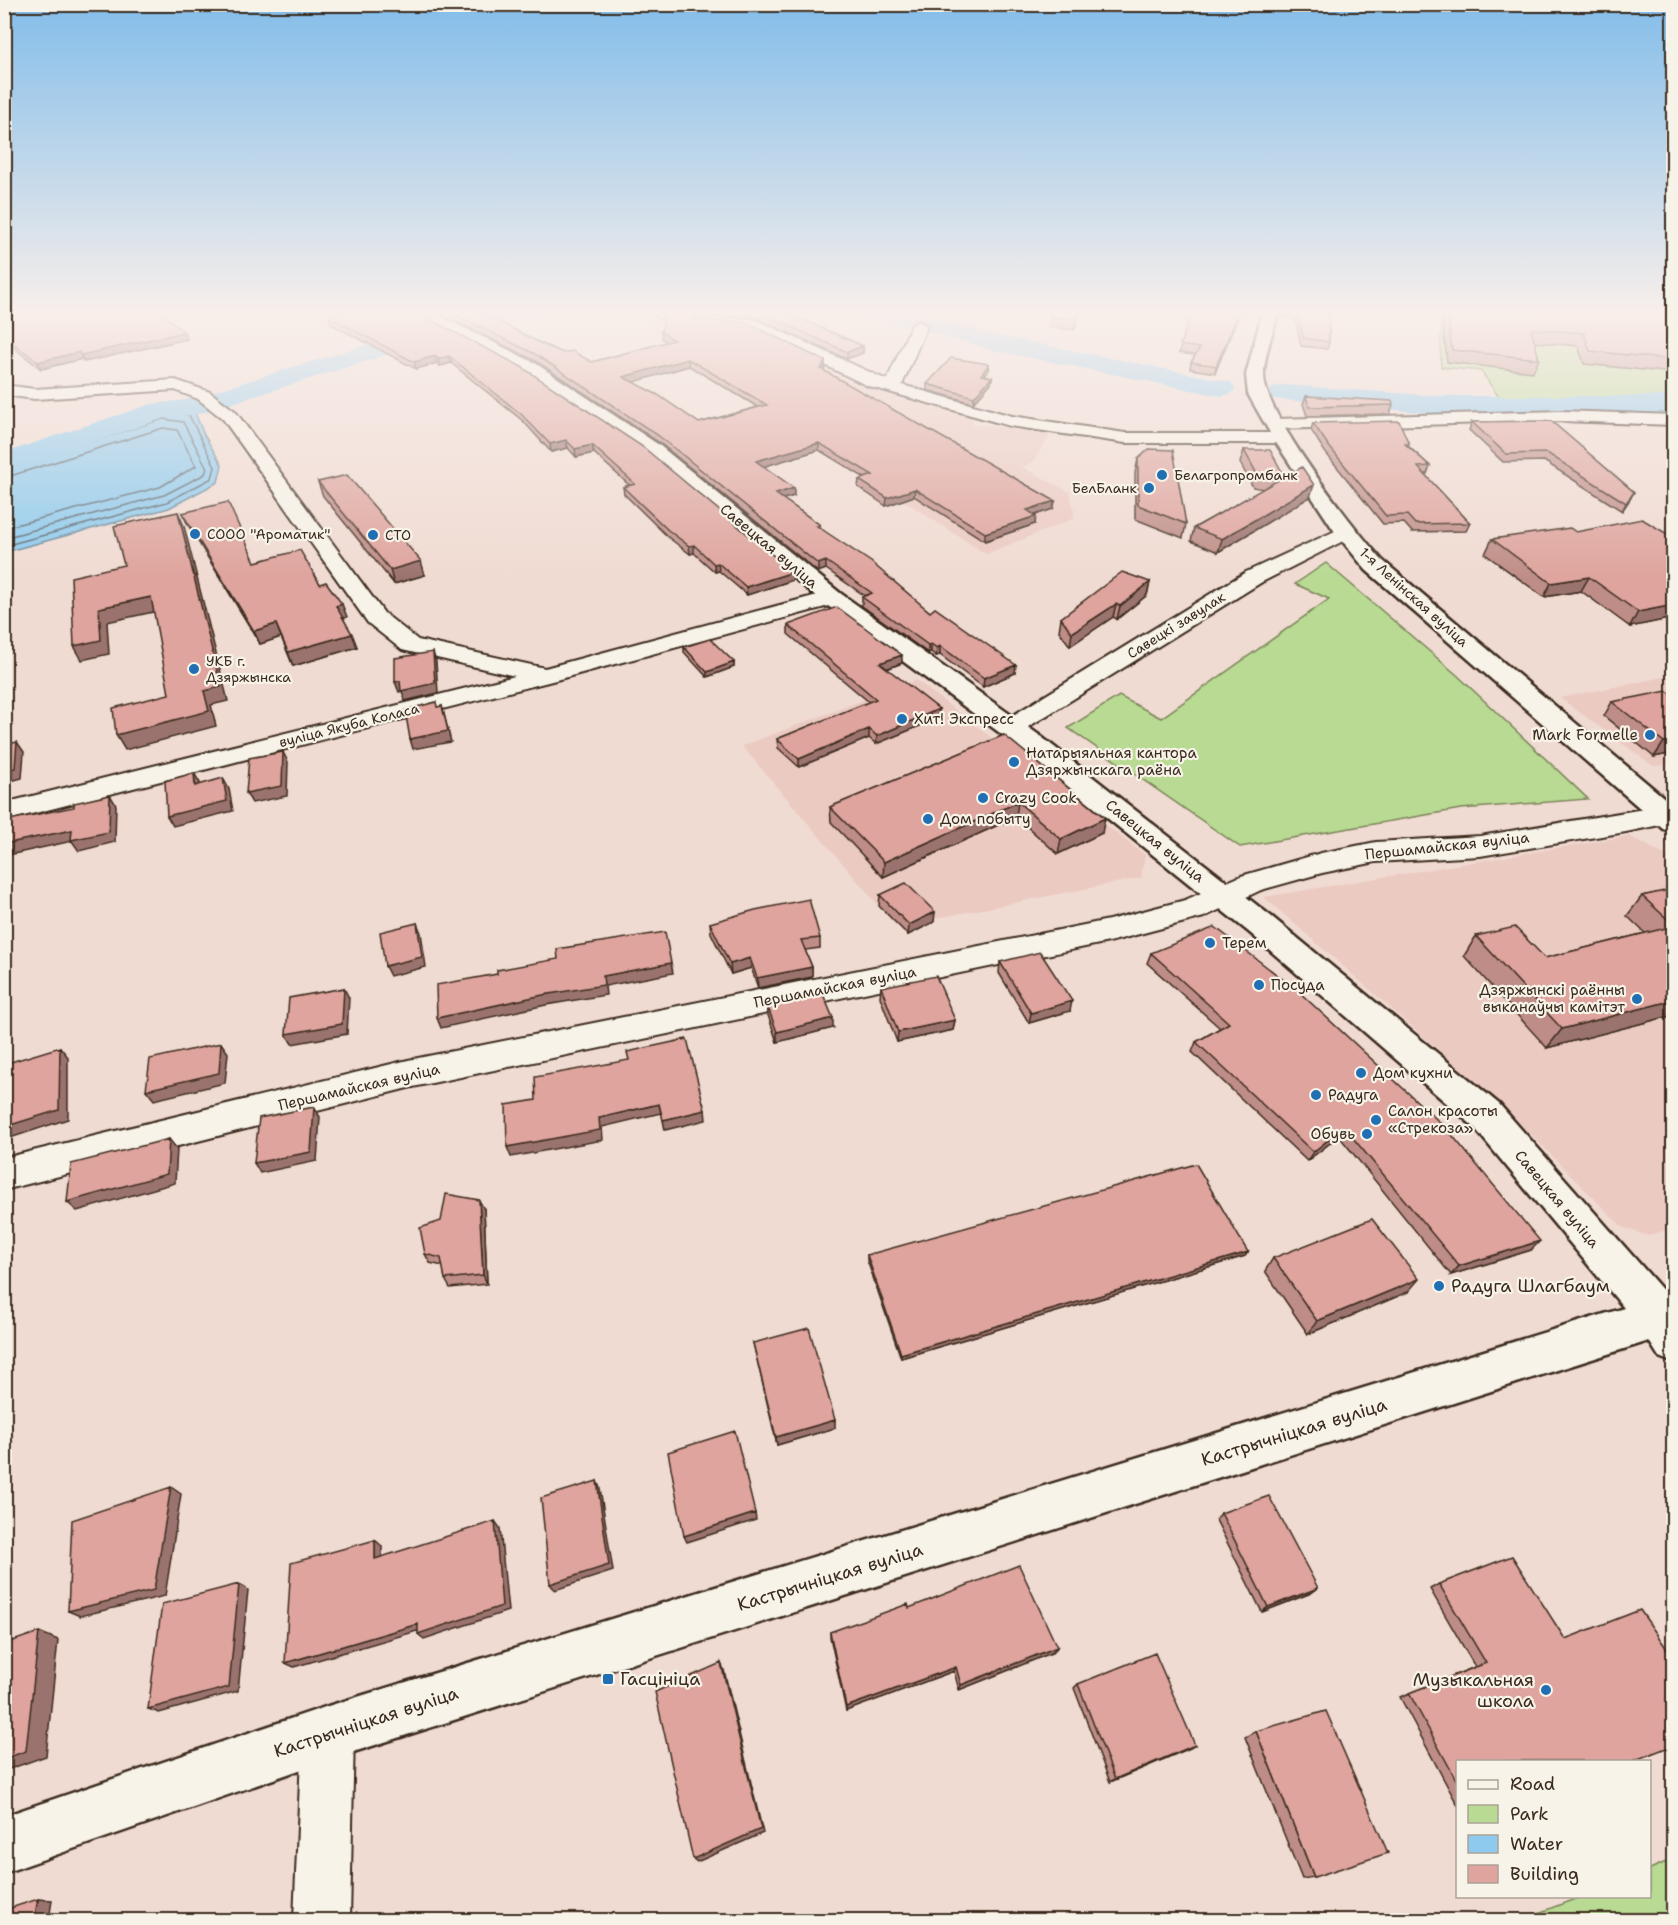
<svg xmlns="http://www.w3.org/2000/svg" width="1678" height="1925" viewBox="0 0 1678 1925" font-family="'Shantell Sans',sans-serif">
<rect width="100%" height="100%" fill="#f0dbd2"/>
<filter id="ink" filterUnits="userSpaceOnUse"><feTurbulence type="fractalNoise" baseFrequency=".0167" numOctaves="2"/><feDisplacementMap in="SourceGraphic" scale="12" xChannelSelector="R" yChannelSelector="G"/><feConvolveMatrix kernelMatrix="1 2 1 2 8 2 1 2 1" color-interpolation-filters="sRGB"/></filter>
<g filter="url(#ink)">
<!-- built -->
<path fill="#ebcac2" d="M611 310H709L646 325Z
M746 326 874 388 971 414 974 425 1020 426 1053 430 1033 462 1022 467 1070 492 1075 518 986 554 722 383 732 380 651 330Z
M1673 675V765L1653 766 1560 698Z
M916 680 1145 855 1141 878 896 926 742 746Z
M1629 836 1673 859V1228L1648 1236 1622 1227 1508 1111 1264 897Z"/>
<!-- green -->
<path fill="#b8da93" stroke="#7a8258" stroke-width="1.5" d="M1507 318 1673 329V401L1598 403 1501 400 1481 371 1441 367V322Z
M1326 563 1457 675 1588 799 1461 809 1240 847 1068 728 1119 696 1161 718 1329 599 1295 584Z
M1673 1859V1920H1520L1580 1897 1650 1896V1869Z"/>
<!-- water -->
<path fill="#8dcaed" stroke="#6c8a9a" stroke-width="1.5" d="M161 405 193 408 204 435 222 465 218 482 169 508 5 552V456Z"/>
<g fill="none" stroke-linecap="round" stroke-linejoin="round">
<!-- shore -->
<path stroke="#5c6a71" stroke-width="1.5" d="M4 462 162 412 189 415 215 467 212 478 167 502 4 546
M4 469 163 419 183 422 207 468 205 474 164 495 4 538
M4 478 163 428 177 430 196 466 160 487 4 528"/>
<!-- river -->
<path fill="#8dcaed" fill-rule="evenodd" d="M494 310H539L536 315 460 333 451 330 447 325 451 320Z
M864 310H904L999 336 1221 380 1231 382 1235 388 1231 394 1221 396 996 351 867 315Z
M431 325 440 328 444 333 440 338 198 414 165 418 4 472V453L151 404 186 400Z
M1283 385 1440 396H1674V414H1440L1273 399 1269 393 1273 387Z"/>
<defs>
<path id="street" d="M703 317 754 319 887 380 911 326 919 321 927 326 902 385 1012 416 1125 433H1282L1288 434 1291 438 1288 442 1282 443H1125L1010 426 868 386 746 327 698 325 695 322Z
M175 380 210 392 235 411 384 613 418 640 545 668 832 591 840 593 843 598 840 603 556 680 4 821V803L515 676 402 650 368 623 223 419 198 399 175 390 35 399 4 395V385L35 389Z
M1561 411 1674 415V425L1561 421 1275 429 1269 428 1266 424 1269 420 1275 419Z
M1346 526 1353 528 1356 532 1353 536 1262 582 1020 732 1011 735 1002 732 998 727 1002 722 1246 572Z
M1674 804V822L1626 832 1480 856 1376 862 1322 873 1261 890 1204 917 1109 942 408 1088 4 1190V1158L408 1060 1109 920 1185 900 1241 876 1321 853 1376 842 1480 836Z
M328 1707 346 1715 354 1733 350 1920H294L302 1733 310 1715Z"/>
<path id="secondary" d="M408 310H428L535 363 659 445 840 593 1039 735 1272 917 1499 1104 1674 1303V1363L1659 1357 1649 1341 328 1760 4 1873V1816L328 1706 1624 1308 1473 1126 1250 933 1019 747 824 603 645 453 523 371 411 313Z
M1263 310H1279C1274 329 1263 358 1264 377 1265 416 1354 528 1382 560L1674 806V831L1664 829 1366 570 1335 532 1273 438 1248 394 1246 375Z"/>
</defs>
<!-- street casing -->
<use href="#street" stroke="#3b2a1e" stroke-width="4"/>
<!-- secondary casing -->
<use href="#secondary" stroke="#3b2a1e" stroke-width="5"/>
<!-- street -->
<use href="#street" fill="#f7f3e8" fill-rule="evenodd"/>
<!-- secondary -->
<use href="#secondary" fill="#f7f3e8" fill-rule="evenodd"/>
</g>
<!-- wall -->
<path fill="#bf8d87" stroke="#3b2a1e" stroke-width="1.5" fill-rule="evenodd" d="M4 310 184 332 187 339 84 362 82 359 41 369 4 340Z
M329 310H411L793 572V580L747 595 719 571 715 572 694 553 690 554 669 538 624 494 623 487 629 485 594 453 576 457 568 448 551 452 523 421 451 363 440 366 437 363 416 369 331 324 329 317 335 315Z
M433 310H477L542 344 563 353 592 362 667 342 662 339 661 332 664 322 643 310H780L863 346V353L847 359 754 317 703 315 696 319 825 368 824 371 1055 501 1053 509 1035 515V524L985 541 914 496 886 506 858 487 859 480 865 478 819 450 764 466 794 496 783 499 820 525V528L930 612 1015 673 983 687 940 655 936 656 931 652 928 653 862 606V597L865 596 826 569 818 572 660 443 536 361ZM689 366 758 407 699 423 632 382Z
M1081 310 1074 330 1049 327 1050 317Z
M1192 310H1262L1260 314 1240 312 1215 373 1190 369 1191 362 1195 355 1179 353Z
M1281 310H1329V342L1327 349 1301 346 1295 318 1280 316Z
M1441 310H1674V373L1584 364 1578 346 1534 342 1539 359 1533 372 1447 362Z
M989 364V370L984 375 992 377 991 383 973 403 927 390V384Z
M1306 396 1393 405 1390 414 1307 416 1303 404Z
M1551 421 1634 492 1630 499 1622 511 1544 461 1503 462 1469 430 1472 422Z
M1313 423 1408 446 1430 466 1427 474H1424L1470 523 1466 531 1412 532 1404 523 1383 524 1325 452 1311 430Z
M1244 450 1285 477 1310 497 1218 552 1191 541 1194 528 1264 489 1253 487 1240 463Z
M1138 459 1186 524 1183 538 1135 519V473Z
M318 482 425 575 394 584 323 496Z
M182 513 255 562 320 584 347 617 343 618 352 634 357 647 293 666 281 637 260 644 188 525Z
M1576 532 1674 538V618L1630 627 1581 591 1544 597 1485 554 1492 539Z
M1150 582 1147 595 1117 619 1113 617 1070 646 1059 631 1061 618Z
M788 625 902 663 887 669 939 709V718L876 744 869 738 799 767 778 748 777 739 869 702 788 634Z
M684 647 734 662V667L707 677 684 652Z
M1674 696V753L1654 757 1604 716 1612 702Z
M1004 735 1102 833 1058 854 1016 817 883 877 831 822 830 807Z
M1674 890V1015L1547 1048 1464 956 1476 936 1545 958 1645 933 1627 916 1642 896Z
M880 895 934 922 908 935 879 906Z
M710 923 820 938V948L805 950 812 967V977L758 988 751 968 731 974 711 933Z
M1151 953 1531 1250 1451 1275 1339 1136 1307 1161 1192 1052 1196 1042 1220 1028 1147 963Z
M1000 962 1070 1011 1029 1023 999 973Z
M881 987 955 1020 953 1030 897 1042 880 997Z
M767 1005 833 1028 777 1042 768 1015Z
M484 1209 487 1284 450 1288 445 1279 443 1266 430 1263 425 1254Z
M1248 1252 1245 1256 901 1358 867 1260V1255Z
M1273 1258 1408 1292 1308 1334 1265 1271Z
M753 1343 835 1428 777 1445Z
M1221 1513 1318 1588 1311 1593 1262 1612 1216 1520Z
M1439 1584 1633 1761H1458V1806L1400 1697 1475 1667 1430 1589Z
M909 1608 1057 1647 1054 1652 959 1690 954 1671 846 1711 830 1637V1632Z
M1078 1684 1195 1745 1190 1748 1110 1782 1074 1688Z
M1256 1731 1314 1877 1302 1879 1245 1737Z"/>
<!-- shaded-wall -->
<path fill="#9b736e" stroke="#3b2a1e" stroke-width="1.5" d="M699 310H703V315L694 320 693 324V313Z
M966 310H974L966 313Z
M1079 310H1081L1074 330 1076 319Z
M1240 310H1241L1215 373 1216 366Z
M184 332 187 339 84 362 81 355Z
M863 346V353L847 359V352Z
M79 352 82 359 41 369 38 362Z
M435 356 437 363 416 369 414 362Z
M449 356 451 363 440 366 439 359Z
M688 359 689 366 624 385 623 377Z
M825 361V368L821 376V369Z
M989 364V370L980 381 981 375Z
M992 377 991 383 973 403 974 397Z
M566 440 568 448 551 452 550 444Z
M819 443V450L756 469V461Z
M592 445 594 453 576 457 575 449Z
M1314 485 1310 497 1218 552 1222 539Z
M794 488V496L776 501V494Z
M915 489 914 496 886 506 887 498Z
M1634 492 1630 499 1622 511 1626 503Z
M1055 501 1053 509 1026 518 1027 510Z
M178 512 184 526 228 701 211 705 216 726 125 750 116 735 204 691Z
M1036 516 1035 524 985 541V533Z
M694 545V553L690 554 689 546Z
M421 561 425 575 394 584 390 570Z
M826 561V569L818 572V564Z
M718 563 719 571 715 572 714 564Z
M793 572V580L747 595 746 587Z
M1589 577 1581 591 1544 597 1551 583Z
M1150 582 1147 595 1117 619 1120 606Z
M151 597 158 611 107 622 109 654 82 660 74 646 99 608Z
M342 604 347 617 341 619 336 606Z
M1116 604 1113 617 1070 646 1072 633Z
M1674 605V618L1630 627 1638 612Z
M276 624 281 637 260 644 254 631Z
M352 634 357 647 293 666 288 652Z
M931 644V652L928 653V645Z
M940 646V655L936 656 937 648Z
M433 652 436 662 438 693 405 701 402 691 399 692 395 682Z
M902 655V663L880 671V663Z
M734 662V667L707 677V672Z
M1016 665 1015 673 983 687 984 678Z
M442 706 451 742 413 749 410 739Z
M939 709V718L876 744 877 736Z
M869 729V738L799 767V759Z
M1674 740V753L1654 757 1664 742Z
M17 742 24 752 22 778 4 783V771Z
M283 752 288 762 287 796 252 803 246 793Z
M194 773 200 783 201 796 195 786Z
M223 778 229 789 233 811 173 826 167 816Z
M110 795 116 805 115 842 79 851 72 841 4 856V844Z
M1018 802 1016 817 883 877 884 862Z
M1105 818 1102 833 1058 854 1061 839Z
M935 912 934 922 908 935 909 925Z
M417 923 421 933 426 967 390 976 385 966Z
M750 958 751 968 731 974 730 964Z
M671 963 673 973 605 986 606 995 546 1005 441 1028 437 1018 603 976Z
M812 967V977L758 988 757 978Z
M344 988 349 998 347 1034 292 1044 286 1034Z
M1674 1000V1015L1547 1048 1562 1029Z
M1072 1001 1070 1011 1029 1023 1031 1013Z
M833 1018V1028L777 1042V1032Z
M955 1020 953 1030 897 1042 898 1032Z
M221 1043 228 1053 225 1083 154 1100 146 1090Z
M60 1047 68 1057V1119L4 1140V1127Z
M659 1104 661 1113 602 1127 603 1140 511 1157 507 1147 599 1118Z
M314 1107 320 1117 317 1161 260 1173 254 1163Z
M705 1110 706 1120 665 1130 663 1120Z
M1344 1127 1339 1136 1307 1161 1313 1152Z
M169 1139 177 1149 175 1183 77 1211 67 1202Z
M479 1200 484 1209 487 1284 483 1275Z
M1540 1241 1531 1250 1451 1275 1459 1266Z
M1248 1252 1245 1256 901 1358V1354Z
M1419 1279 1408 1292 1308 1334 1317 1321Z
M835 1420V1428L777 1445 776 1437Z
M597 1481 600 1488 613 1571 555 1590 550 1584Z
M171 1487 181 1494 165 1596 80 1616 68 1611Z
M755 1513 756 1520 687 1542 684 1536Z
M495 1521 500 1528 508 1611 424 1639 418 1634Z
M375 1540 382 1546V1565L375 1559Z
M239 1584 248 1590 238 1691 159 1713 148 1709Z
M1318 1588 1311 1593 1262 1612 1268 1607Z
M418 1624 424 1629 294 1667 285 1663Z
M39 1632 58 1640 46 1756 4 1771V1759Z
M1057 1647 1054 1652 959 1690 961 1685Z
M721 1663 724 1670 763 1833 697 1862 693 1859Z
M956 1667 954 1671 846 1711V1707Z
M1195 1745 1190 1748 1110 1782 1115 1779Z
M38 1899 52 1900 49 1920H34Z
M247 1917 262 1918V1920H246Z"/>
<!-- building -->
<path fill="#dea49d" stroke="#3b2a1e" stroke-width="1.5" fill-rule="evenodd" d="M4 310H158L184 332 81 355 79 352 38 362 4 336Z
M334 310H411L520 366 643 447 793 572 746 587 718 563 714 564 694 545 689 546 668 530 623 487 635 484 592 445 575 449 566 440 550 444 521 414 449 356 439 359 435 356 414 362 329 317 339 314Z
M445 310H477L542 344 563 353 572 351 592 362 674 340 661 332 665 316 654 310H699L693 313V317L697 320 745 322 825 361 821 369 1055 501 1027 510 1036 516 985 533 915 489 887 498 859 480 873 475 819 443 756 461 794 488 776 494 820 525 817 526 871 562 930 612 935 608 1016 665 984 678 940 646 937 648 931 644 928 645 862 597 872 593 826 561 818 564 659 436 535 354ZM688 359 767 405 699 423 658 395 623 377Z
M750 310H780L863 346 847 352 754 310Z
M1053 310H1079L1076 319 1050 317Z
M1192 310H1240L1216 366 1191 362 1200 348 1180 345Z
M1291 310H1329V342L1303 338 1297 311Z
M1447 310H1674V360L1590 351 1584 333 1531 329 1539 359 1452 350Z
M951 358 989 364 981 375 992 377 974 397 927 384Z
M1306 396 1392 401 1393 405 1309 407Z
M1399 421 1409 444H1405L1430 466 1418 467 1470 523 1415 524 1407 515 1386 516 1328 445 1313 423Z
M1551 421 1634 492 1626 503 1547 453 1506 454 1472 422Z
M1149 449 1173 450 1186 524 1138 505V459Z
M1244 450H1270L1285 477 1302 467 1314 485 1222 539 1194 528 1282 478 1257 474Z
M347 475 421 561 390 570 318 482Z
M228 502 255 562 300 550 320 584 326 582 342 604 336 606 352 634 288 652 276 624 254 631 182 513Z
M178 512 221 687 204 691 209 711 116 735 113 708 169 694 151 597 99 608 101 640 74 646 71 577 124 565 114 526Z
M1642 519 1674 538V605L1638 612 1589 577 1551 583 1492 539 1570 528 1576 532Z
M1122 572 1150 582 1120 606 1116 604 1072 633 1061 618Z
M837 607 902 655 880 663 939 709 877 736 869 729 799 759 777 739 876 699 788 625Z
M710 639 734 662 707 672 684 647Z
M433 652 435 683 401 691 400 681 395 682V658Z
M1667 691 1674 696V740L1664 742 1612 702Z
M436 702 437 707 442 706 448 731 410 739 405 710Z
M1004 735 1105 818 1061 839 1018 802 884 862 830 807Z
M17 742 15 768 4 771V745Z
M283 752 282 786 246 793 249 758Z
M194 773 195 786 223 778 227 801 167 816 165 781Z
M110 795 109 832 71 840 72 830 4 844V821L74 807V803Z
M906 883 935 912 909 925 880 895Z
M1673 889 1674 890V925L1642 896Z
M809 899 820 938 801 940 812 967 757 978 750 958 730 964 710 923 755 910Z
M417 923 422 957 385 966 380 932Z
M1674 926V1000L1562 1029 1476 936 1515 927 1545 958Z
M1215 927 1298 991 1447 1129 1540 1241 1459 1266 1344 1127 1313 1152 1196 1042 1229 1023 1151 953Z
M665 932 671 963 603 976 604 985 543 995 437 1018 436 985 497 974V970L558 959 557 949Z
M1040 952 1072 1001 1031 1013 1000 962Z
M936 976 955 1020 898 1032 881 987Z
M344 988 342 1024 286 1034 289 998Z
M823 994 833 1018 777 1032 767 1005Z
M687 1039 705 1110 663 1120 659 1104 599 1118 600 1130 507 1147 506 1105 536 1100 535 1077 629 1060 627 1052Z
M221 1043 219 1073 146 1090 150 1059Z
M60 1047 59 1110 4 1127V1064Z
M314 1107 311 1152 254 1163 259 1118Z
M169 1139 167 1174 67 1202 71 1164Z
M1196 1164 1248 1252 901 1354 867 1255Z
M446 1194 479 1200 483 1275 445 1279 441 1258 425 1254 420 1228 441 1221Z
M1372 1219 1419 1279 1317 1321 1273 1258Z
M809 1328 835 1420 776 1437 753 1343Z
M735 1431 755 1513 684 1536 668 1452Z
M597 1481 609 1565 550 1584 541 1498Z
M171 1487 154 1590 68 1611 72 1520Z
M1269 1496 1318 1588 1268 1607 1221 1513Z
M495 1521 502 1606 418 1634V1624L285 1663 291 1563 375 1540V1559Z
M1512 1556 1565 1639 1640 1610 1674 1659V1745L1633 1761H1458V1783L1409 1693 1486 1663 1439 1584Z
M1019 1565 1057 1647 961 1685 956 1667 846 1707 830 1632 908 1604 909 1608Z
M239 1584 229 1687 148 1709 162 1604Z
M39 1632 26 1751 4 1759V1644Z
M1155 1653 1195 1745 1115 1779 1078 1684Z
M721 1663 761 1829 693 1859 655 1692Z
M1326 1711 1388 1853 1314 1877 1256 1731Z
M38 1899 34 1920H4V1910Z
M247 1917 246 1920H231Z"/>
</g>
<!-- sky -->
<linearGradient id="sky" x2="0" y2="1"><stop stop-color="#83bdea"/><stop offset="0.54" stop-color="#f8efeb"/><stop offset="1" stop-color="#f8efeb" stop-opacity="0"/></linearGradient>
<rect width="1678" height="579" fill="url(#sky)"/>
<!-- markers -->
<g fill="#1f6fb2" stroke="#f7f3e8" stroke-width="2">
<circle cx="1162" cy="475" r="6"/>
<circle cx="1149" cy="488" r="6"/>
<circle cx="195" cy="534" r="6"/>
<circle cx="373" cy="535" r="6"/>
<circle cx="194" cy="669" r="6"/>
<circle cx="902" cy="719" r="6"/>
<circle cx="1650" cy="735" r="6"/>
<circle cx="1014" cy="762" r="6"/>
<circle cx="983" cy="798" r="6"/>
<circle cx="928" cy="819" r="6"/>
<circle cx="1210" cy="943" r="6"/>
<circle cx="1259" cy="985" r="6"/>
<circle cx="1637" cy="999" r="6"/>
<circle cx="1361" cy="1073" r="6"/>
<circle cx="1316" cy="1095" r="6"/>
<circle cx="1376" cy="1120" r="6"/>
<circle cx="1367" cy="1134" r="6"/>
<circle cx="1439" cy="1286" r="6"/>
<rect x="602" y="1673" width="12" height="12" rx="3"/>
<circle cx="1546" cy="1690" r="6"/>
</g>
<g text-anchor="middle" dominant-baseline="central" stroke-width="4.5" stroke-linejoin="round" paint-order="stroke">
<!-- far-poi labels -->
<g font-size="14" fill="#3b2a1e" stroke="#f7f3e8" text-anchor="start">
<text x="1174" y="475">Белагропромбанк</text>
<text x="1137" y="488" text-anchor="end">БелБланк</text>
<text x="207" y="534">СООО "Ароматик"</text>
<text x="385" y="535">СТО</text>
<text x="206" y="661">УКБ г.<tspan x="206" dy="16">Дзяржынска</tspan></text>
</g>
<!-- far-street labels -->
<g font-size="14" fill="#3b2a1e" stroke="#f7f3e8">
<text transform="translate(1414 597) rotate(42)">1-я Ленінская вуліца</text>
<text transform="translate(1176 625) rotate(-32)">Савецкі завулак</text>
<text transform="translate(349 725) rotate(-14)">вуліца Якуба Коласа</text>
</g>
<!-- street labels -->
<g font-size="15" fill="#3b2a1e" stroke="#f7f3e8">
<text transform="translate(769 546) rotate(40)">Савецкая вуліца</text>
<text transform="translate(1155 841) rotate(39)">Савецкая вуліца</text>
<text transform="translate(1447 846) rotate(-6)">Першамайская вуліца</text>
<text transform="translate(835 987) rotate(-11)">Першамайская вуліца</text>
<text transform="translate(359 1087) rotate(-13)">Першамайская вуліца</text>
<text transform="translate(1557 1199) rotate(50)">Савецкая вуліца</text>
</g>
<!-- poi labels -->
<g font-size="15" fill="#3b2a1e" stroke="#f7f3e8" text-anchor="start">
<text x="914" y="719">Хит! Экспресс</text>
<text x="1638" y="735" text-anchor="end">Mark Formelle</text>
<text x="1026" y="753">Натарыяльная кантора<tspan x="1026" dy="17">Дзяржынскага раёна</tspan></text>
<text x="995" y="798">Crazy Cook</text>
<text x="940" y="819">Дом побыту</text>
<text x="1222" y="943">Терем</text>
<text x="1271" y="985">Посуда</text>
<text x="1625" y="990" text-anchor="end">Дзяржынскі раённы<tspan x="1625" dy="17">выканаўчы камітэт</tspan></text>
<text x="1373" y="1073">Дом кухни</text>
<text x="1328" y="1095">Радуга</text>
<text x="1388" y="1111">Салон красоты<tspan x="1388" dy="17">«Стрекоза»</tspan></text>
<text x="1355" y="1134" text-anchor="end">Обувь</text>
</g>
<!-- near-poi labels -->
<g font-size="18" fill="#3b2a1e" stroke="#f7f3e8" text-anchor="start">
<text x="1451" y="1286">Радуга Шлагбаум</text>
<text x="620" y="1679">Гасцініца</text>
<text x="1534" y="1680" text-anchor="end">Музыкальная<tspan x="1534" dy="21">школа</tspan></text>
</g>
<!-- near-street labels -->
<g font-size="18" fill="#3b2a1e" stroke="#f7f3e8">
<text transform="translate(1294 1432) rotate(-17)">Кастрычніцкая вуліца</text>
<text transform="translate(830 1577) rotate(-17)">Кастрычніцкая вуліца</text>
<text transform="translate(366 1722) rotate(-18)">Кастрычніцкая вуліца</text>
</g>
</g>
<!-- margin -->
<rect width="1678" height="1925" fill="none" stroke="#f7f3e8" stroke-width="24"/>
<rect x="12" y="12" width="1654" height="1901" fill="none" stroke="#3b2a1e" stroke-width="2" filter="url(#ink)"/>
<!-- legend -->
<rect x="1456" y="1760" width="195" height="138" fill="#f7f3e8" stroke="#aca397" stroke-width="1.5"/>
<rect x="1468" y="1780" width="30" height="9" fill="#f7f3e8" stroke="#aca397" stroke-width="1.5"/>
<text x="1510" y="1790" font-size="18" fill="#3b2a1e">Road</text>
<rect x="1468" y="1805" width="30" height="18" fill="#b8da93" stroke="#aca397" stroke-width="1.5"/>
<text x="1510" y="1820" font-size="18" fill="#3b2a1e">Park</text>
<rect x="1468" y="1835" width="30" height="18" fill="#8dcaed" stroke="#aca397" stroke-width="1.5"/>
<text x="1510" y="1850" font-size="18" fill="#3b2a1e">Water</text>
<rect x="1468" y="1865" width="30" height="18" fill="#dea49d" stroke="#aca397" stroke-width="1.5"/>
<text x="1510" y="1880" font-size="18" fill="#3b2a1e">Building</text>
</svg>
